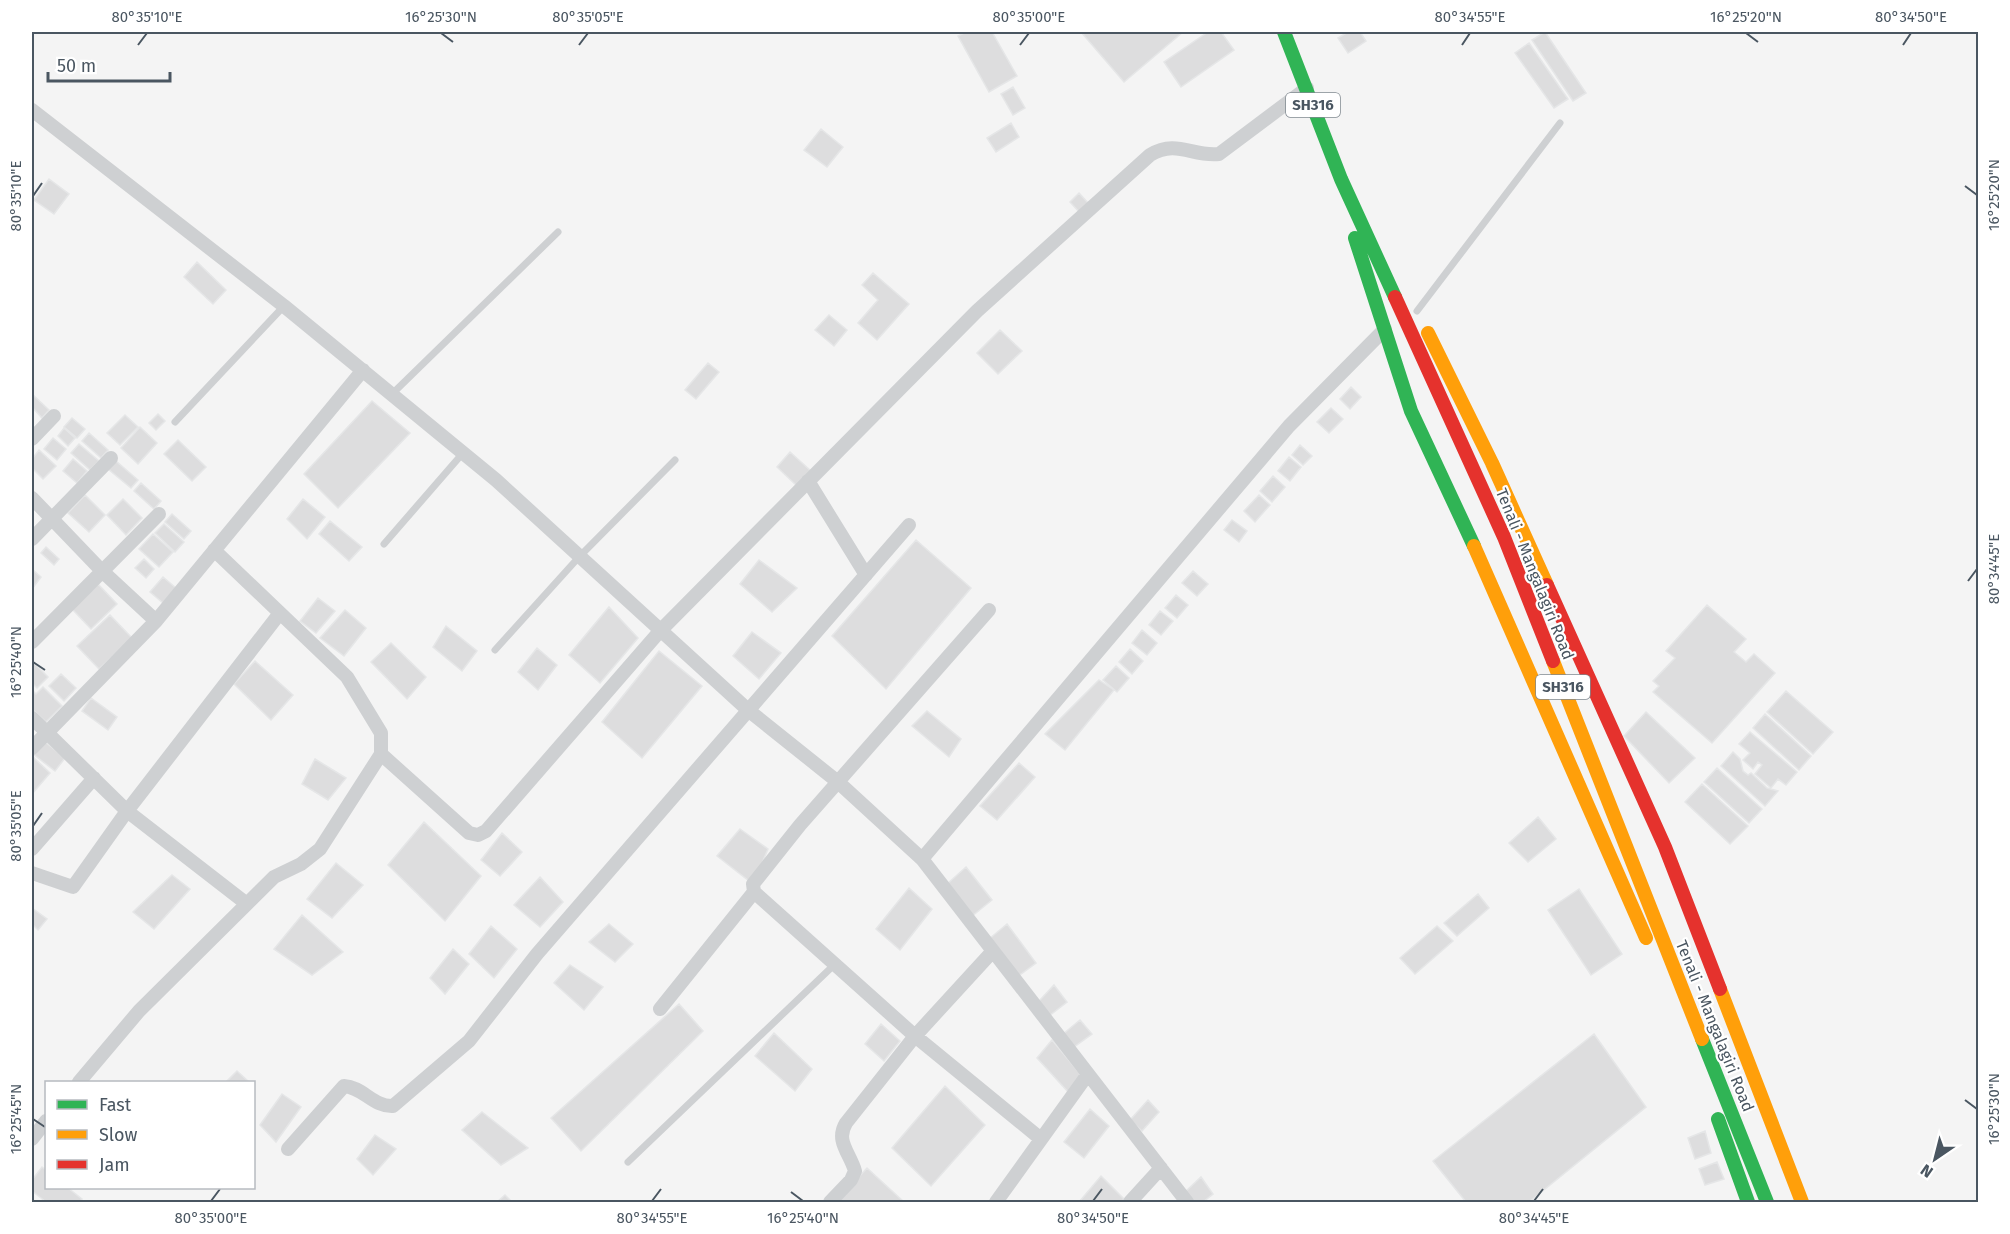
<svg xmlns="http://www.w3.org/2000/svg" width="2010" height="1234" viewBox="0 0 2010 1234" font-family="'Fira Sans',sans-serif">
<rect width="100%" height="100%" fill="#f4f4f4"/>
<!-- building -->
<path fill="#ddddde" stroke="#e5e6e7" stroke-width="1.5" d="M966 32H992L1017 76 989 92 958 36Z
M1081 32H1183L1124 82Z
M1208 32H1221L1234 50 1181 87 1164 62Z
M1348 32H1360L1366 41 1348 53 1338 38Z
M1545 32 1586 93 1573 101 1532 40Z
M1529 43 1568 99 1554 108 1515 53Z
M1013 87 1025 108 1013 115 1001 94Z
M1011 123 1019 137 996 152 987 138Z
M821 129 843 147 827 167 804 150Z
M49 179 69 194 54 214 34 200Z
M1079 193 1090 205 1081 214 1070 202Z
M197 262 226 290 213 304 184 277Z
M873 273 909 304 877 340 858 323 878 300 862 285Z
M829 315 847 330 834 346 815 330Z
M1000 330 1022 351 998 374 977 353Z
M708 363 719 372 696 399 685 390Z
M1351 387 1361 397 1350 409 1340 399Z
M32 394 49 410 42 418 32 407Z
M372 401 410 433 338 508 304 474Z
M1331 408 1343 419 1329 433 1317 422Z
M158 414 165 421 156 430 149 423Z
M125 415 138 427 120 445 107 433Z
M72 418 85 429 77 438 64 427Z
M140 427 157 443 138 464 121 448Z
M64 428 75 438 68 446 58 436Z
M89 433 108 450 101 458 82 441Z
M53 438 66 449 57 460 44 449Z
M178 440 206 467 192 481 164 454Z
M79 444 99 461 90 470 71 453Z
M1300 445 1312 456 1303 465 1292 455Z
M39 450 56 466 43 479 32 468V459Z
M790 452 811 471 797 486 777 467Z
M1289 457 1301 467 1290 481 1278 471Z
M73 459 87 471 77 483 63 471Z
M116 461 138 480 131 488 108 469Z
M1273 476 1285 487 1272 502 1260 491Z
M141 483 161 501 154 509 134 491Z
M85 495 105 515 89 532 68 513Z
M1259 495 1270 505 1255 522 1244 511Z
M123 499 142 518 126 535 107 515Z
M303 499 325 517 307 539 287 519Z
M172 514 191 531 184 539 165 522Z
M1232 520 1247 531 1239 542 1224 530Z
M330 521 362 547 349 561 319 534Z
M164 524 184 542 175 552 155 533Z
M153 534 173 552 159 567 139 549Z
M916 540 971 588 886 689 832 636Z
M46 547 59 559 54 565 41 553Z
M144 559 154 569 146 578 135 568Z
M759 560 797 588 772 612 740 584Z
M32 569 41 577 32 589Z
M1193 571 1208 584 1197 596 1182 583Z
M163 577 176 588 163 603 150 592Z
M98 584 117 604 91 629 72 609Z
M1176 595 1188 605 1177 618 1165 608Z
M318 598 335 611 316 633 300 621Z
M1707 605 1746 639 1734 652 1746 662 1754 654 1775 673 1712 743 1653 692 1659 686 1653 681 1675 658 1666 651Z
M609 607 638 638 600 683 569 655Z
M345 610 366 628 344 656 320 638Z
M1160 611 1173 621 1161 635 1149 625Z
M110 615 132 638 99 669 77 646Z
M446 626 477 651 462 671 433 647Z
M1142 630 1157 643 1147 655 1132 643Z
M752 632 781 653 759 679 733 656Z
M391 643 426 677 407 699 371 662Z
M537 648 557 665 538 690 518 672Z
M1130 649 1143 661 1132 674 1119 662Z
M659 651 702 686 642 758 602 722Z
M32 661 48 677 37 688 32 683Z
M255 661 293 695 271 720 234 684Z
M1116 666 1129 678 1117 692 1103 680Z
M61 674 76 688 64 701 49 686Z
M1099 680 1114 690 1065 750 1045 734Z
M43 687 62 706 46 722 32 709V690L36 694Z
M1786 691 1833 732 1813 754 1767 712Z
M91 698 117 717 108 730 82 711Z
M927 711 961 739 949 757 912 726Z
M1646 712 1695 758 1669 783 1624 736Z
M1765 714 1811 756 1799 770 1753 728Z
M1750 732 1797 772 1786 785 1778 779 1771 788 1755 774 1762 765 1758 762 1753 769 1743 760 1750 753 1739 744Z
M44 741 65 758 55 771 33 754Z
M1733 752 1740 759 1743 771 1748 775 1751 773 1767 788 1778 791 1765 806 1721 766Z
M33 757 50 773 32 794V759Z
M315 759 346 778 328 800 302 784Z
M1019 763 1035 777 997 820 980 806Z
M1717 768 1762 809 1749 823 1704 782Z
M1702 784 1748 826 1730 844 1685 802Z
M1538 817 1556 839 1528 862 1509 843Z
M424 822 481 876 445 921 388 865Z
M740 829 768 849 753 884 717 856Z
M502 833 522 852 500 876 481 860Z
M336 863 363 885 332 918 307 899Z
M966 867 992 900 971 917 947 884Z
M172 875 190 889 154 929 133 912Z
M540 877 563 902 540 927 514 905Z
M909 888 932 909 900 950 876 929Z
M1579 889 1622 954 1591 975 1548 910Z
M1478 894 1489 908 1457 936 1444 923Z
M32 908 47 919 38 930 32 924Z
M302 915 343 952 312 975 274 949Z
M609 924 633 944 615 962 589 942Z
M1007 924 1036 963 1017 977 989 939Z
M491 926 517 949 494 978 469 954Z
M1437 926 1453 941 1415 974 1400 958Z
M453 949 469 964 445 994 430 978Z
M570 965 603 987 584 1010 554 983Z
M1054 985 1067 1002 1049 1016 1039 1001Z
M679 1004 703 1031 581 1151 551 1118Z
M1080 1020 1092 1034 1074 1047 1063 1034Z
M881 1024 900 1041 884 1061 865 1044Z
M774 1033 812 1069 795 1091 755 1056Z
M1594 1034 1646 1107 1529 1202H1466L1433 1161Z
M1052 1040 1082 1076 1070 1094 1037 1058Z
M237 1071 249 1082H226Z
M945 1086 985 1125 931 1186 892 1148Z
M282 1094 301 1107 276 1142 260 1125Z
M1148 1100 1159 1112 1142 1131 1130 1120Z
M1090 1109 1109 1126 1084 1158 1064 1142Z
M482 1112 528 1148 501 1165 462 1130Z
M1705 1131 1711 1153 1695 1159 1688 1138Z
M375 1135 396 1149 373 1175 357 1159Z
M1717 1162 1724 1179 1705 1185 1699 1169Z
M42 1167 46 1170V1188H68L82 1199 79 1202H46L32 1191V1180Z
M867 1168 904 1202H836Z
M1101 1176 1124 1199 1121 1202H1079Z
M1201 1177 1213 1194 1203 1202H1194L1185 1192Z
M505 1195 512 1202H497Z"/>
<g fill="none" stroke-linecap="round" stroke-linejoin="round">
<!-- lane -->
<path stroke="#ced0d2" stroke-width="7" d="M1417 311 1560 123
M392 394 558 232
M175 422 284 306
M384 544 463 453
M495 650 579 557 675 460
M628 1162 834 965"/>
<!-- street -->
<path stroke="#ced0d2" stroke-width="14" d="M32 110 284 306 496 480 748 710 838 782 922 859 1187 1202
M32 439 54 416
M808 481 866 575
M32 498 101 570 156 621
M32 539 111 458
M989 610 800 825 753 884 754 892 915 1036 1041 1139
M32 642 159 514
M32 718 127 811 247 904
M32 748 156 621 363 370
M381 754 469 833 478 835 486 831 660 631 977 311 1150 155C1177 139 1192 157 1219 154L1307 88
M32 849 94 778
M922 859 1289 426 1385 329
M32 873 73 887 127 811 280 613
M660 1009 754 892
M79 1082 139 1011 274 877 301 864 320 849 381 754V733L347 677 214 550
M32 1139 46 1121
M288 1149 344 1086C363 1087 373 1107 393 1106L469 1041 537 954 909 525
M830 1202 851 1180 855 1171C850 1153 835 1141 846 1123L915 1036 992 952
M996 1202 1088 1074
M1130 1202 1161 1168"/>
<!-- fast -->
<path stroke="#30b455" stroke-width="14" d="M1284 32 1341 179 1395 297
M1355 238 1411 411 1474 546
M1702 1039 1767 1202
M1718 1119 1748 1202"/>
<!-- slow -->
<path stroke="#ff9f0a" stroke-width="14" d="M1428 333 1492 463 1547 585
M1474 546 1646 938
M1553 661 1702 1039
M1720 989 1802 1202"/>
<!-- jam -->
<path stroke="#e5322d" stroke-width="14" d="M1395 297 1504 537 1553 661
M1547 585 1665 847 1720 989"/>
</g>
<!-- ticks -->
<path fill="none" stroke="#4a5661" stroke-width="2" d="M441 33 453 42M1746 33 1758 42M138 45 147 33M579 45 588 33M1020 45 1029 33M1462 45 1470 33M1903 45 1911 33M1965 186 1977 195M33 196 42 183M1968 581 1977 569M33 662 45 670M33 826 42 813M1965 1100 1977 1109M33 1119 45 1127M791 1192 803 1201M211 1201 220 1189M652 1201 661 1189M1093 1201 1102 1189M1534 1201 1543 1189"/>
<g text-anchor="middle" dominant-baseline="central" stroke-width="4.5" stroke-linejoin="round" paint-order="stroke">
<!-- shield labels -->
<g fill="#fff" stroke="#808990" stroke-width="1.5">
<rect x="1286" y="93" width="54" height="24" rx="4.5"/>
<rect x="1536" y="675" width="54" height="24" rx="4.5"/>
</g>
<g font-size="15" font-weight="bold" fill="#4a5661">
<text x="1313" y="105">SH316</text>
<text x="1563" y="687">SH316</text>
</g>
<!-- street labels -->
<g font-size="16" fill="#4a5661" stroke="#fff">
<text transform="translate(1535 574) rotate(68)">Tenali - Mangalagiri Road</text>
<text transform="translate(1715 1026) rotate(68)">Tenali - Mangalagiri Road</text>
</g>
</g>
<!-- border -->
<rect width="2010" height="1234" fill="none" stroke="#ffffff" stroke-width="66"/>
<!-- legend -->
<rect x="45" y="1081" width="210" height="108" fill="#ffffff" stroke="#b7bbc0" stroke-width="1.5"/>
<rect x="57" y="1100" width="30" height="9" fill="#30b455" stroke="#b7bbc0" stroke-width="1.5"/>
<text x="99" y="1111" font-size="18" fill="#4a5661">Fast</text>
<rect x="57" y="1130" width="30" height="9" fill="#ff9f0a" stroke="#b7bbc0" stroke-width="1.5"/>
<text x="99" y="1141" font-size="18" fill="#4a5661">Slow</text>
<rect x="57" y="1160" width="30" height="9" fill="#e5322d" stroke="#b7bbc0" stroke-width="1.5"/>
<text x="99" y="1171" font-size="18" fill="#4a5661">Jam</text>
<!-- north arrow -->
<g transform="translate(1935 1159) rotate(215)" stroke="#ffffff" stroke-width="4.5" paint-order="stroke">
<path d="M0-4.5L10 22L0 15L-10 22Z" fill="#4a5661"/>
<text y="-9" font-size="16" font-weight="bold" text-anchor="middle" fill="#4a5661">N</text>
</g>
<!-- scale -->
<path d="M48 72v9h122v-9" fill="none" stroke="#4a5661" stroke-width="3"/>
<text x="57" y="72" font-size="18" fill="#4a5661" stroke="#ffffff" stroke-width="4.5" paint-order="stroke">50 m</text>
<rect x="33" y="33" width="1944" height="1168" fill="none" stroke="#4a5661" stroke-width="2"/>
<g font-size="15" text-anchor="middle" fill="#4a5661">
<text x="147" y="22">80°35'10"E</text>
<text x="441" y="22">16°25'30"N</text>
<text x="588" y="22">80°35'05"E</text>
<text x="1029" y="22">80°35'00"E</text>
<text x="1470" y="22">80°34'55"E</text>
<text x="1746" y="22">16°25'20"N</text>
<text x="1911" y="22">80°34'50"E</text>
<text transform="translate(1994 195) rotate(-90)" y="5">16°25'20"N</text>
<text transform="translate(16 196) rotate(-90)" y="5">80°35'10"E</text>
<text transform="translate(1994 569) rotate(-90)" y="5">80°34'45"E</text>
<text transform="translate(16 662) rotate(-90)" y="5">16°25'40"N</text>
<text transform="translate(16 826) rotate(-90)" y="5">80°35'05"E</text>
<text transform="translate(1994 1109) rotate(-90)" y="5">16°25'30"N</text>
<text transform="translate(16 1119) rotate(-90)" y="5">16°25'45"N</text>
<text x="211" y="1223">80°35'00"E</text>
<text x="652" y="1223">80°34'55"E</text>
<text x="803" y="1223">16°25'40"N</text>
<text x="1093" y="1223">80°34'50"E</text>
<text x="1534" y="1223">80°34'45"E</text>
</g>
</svg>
